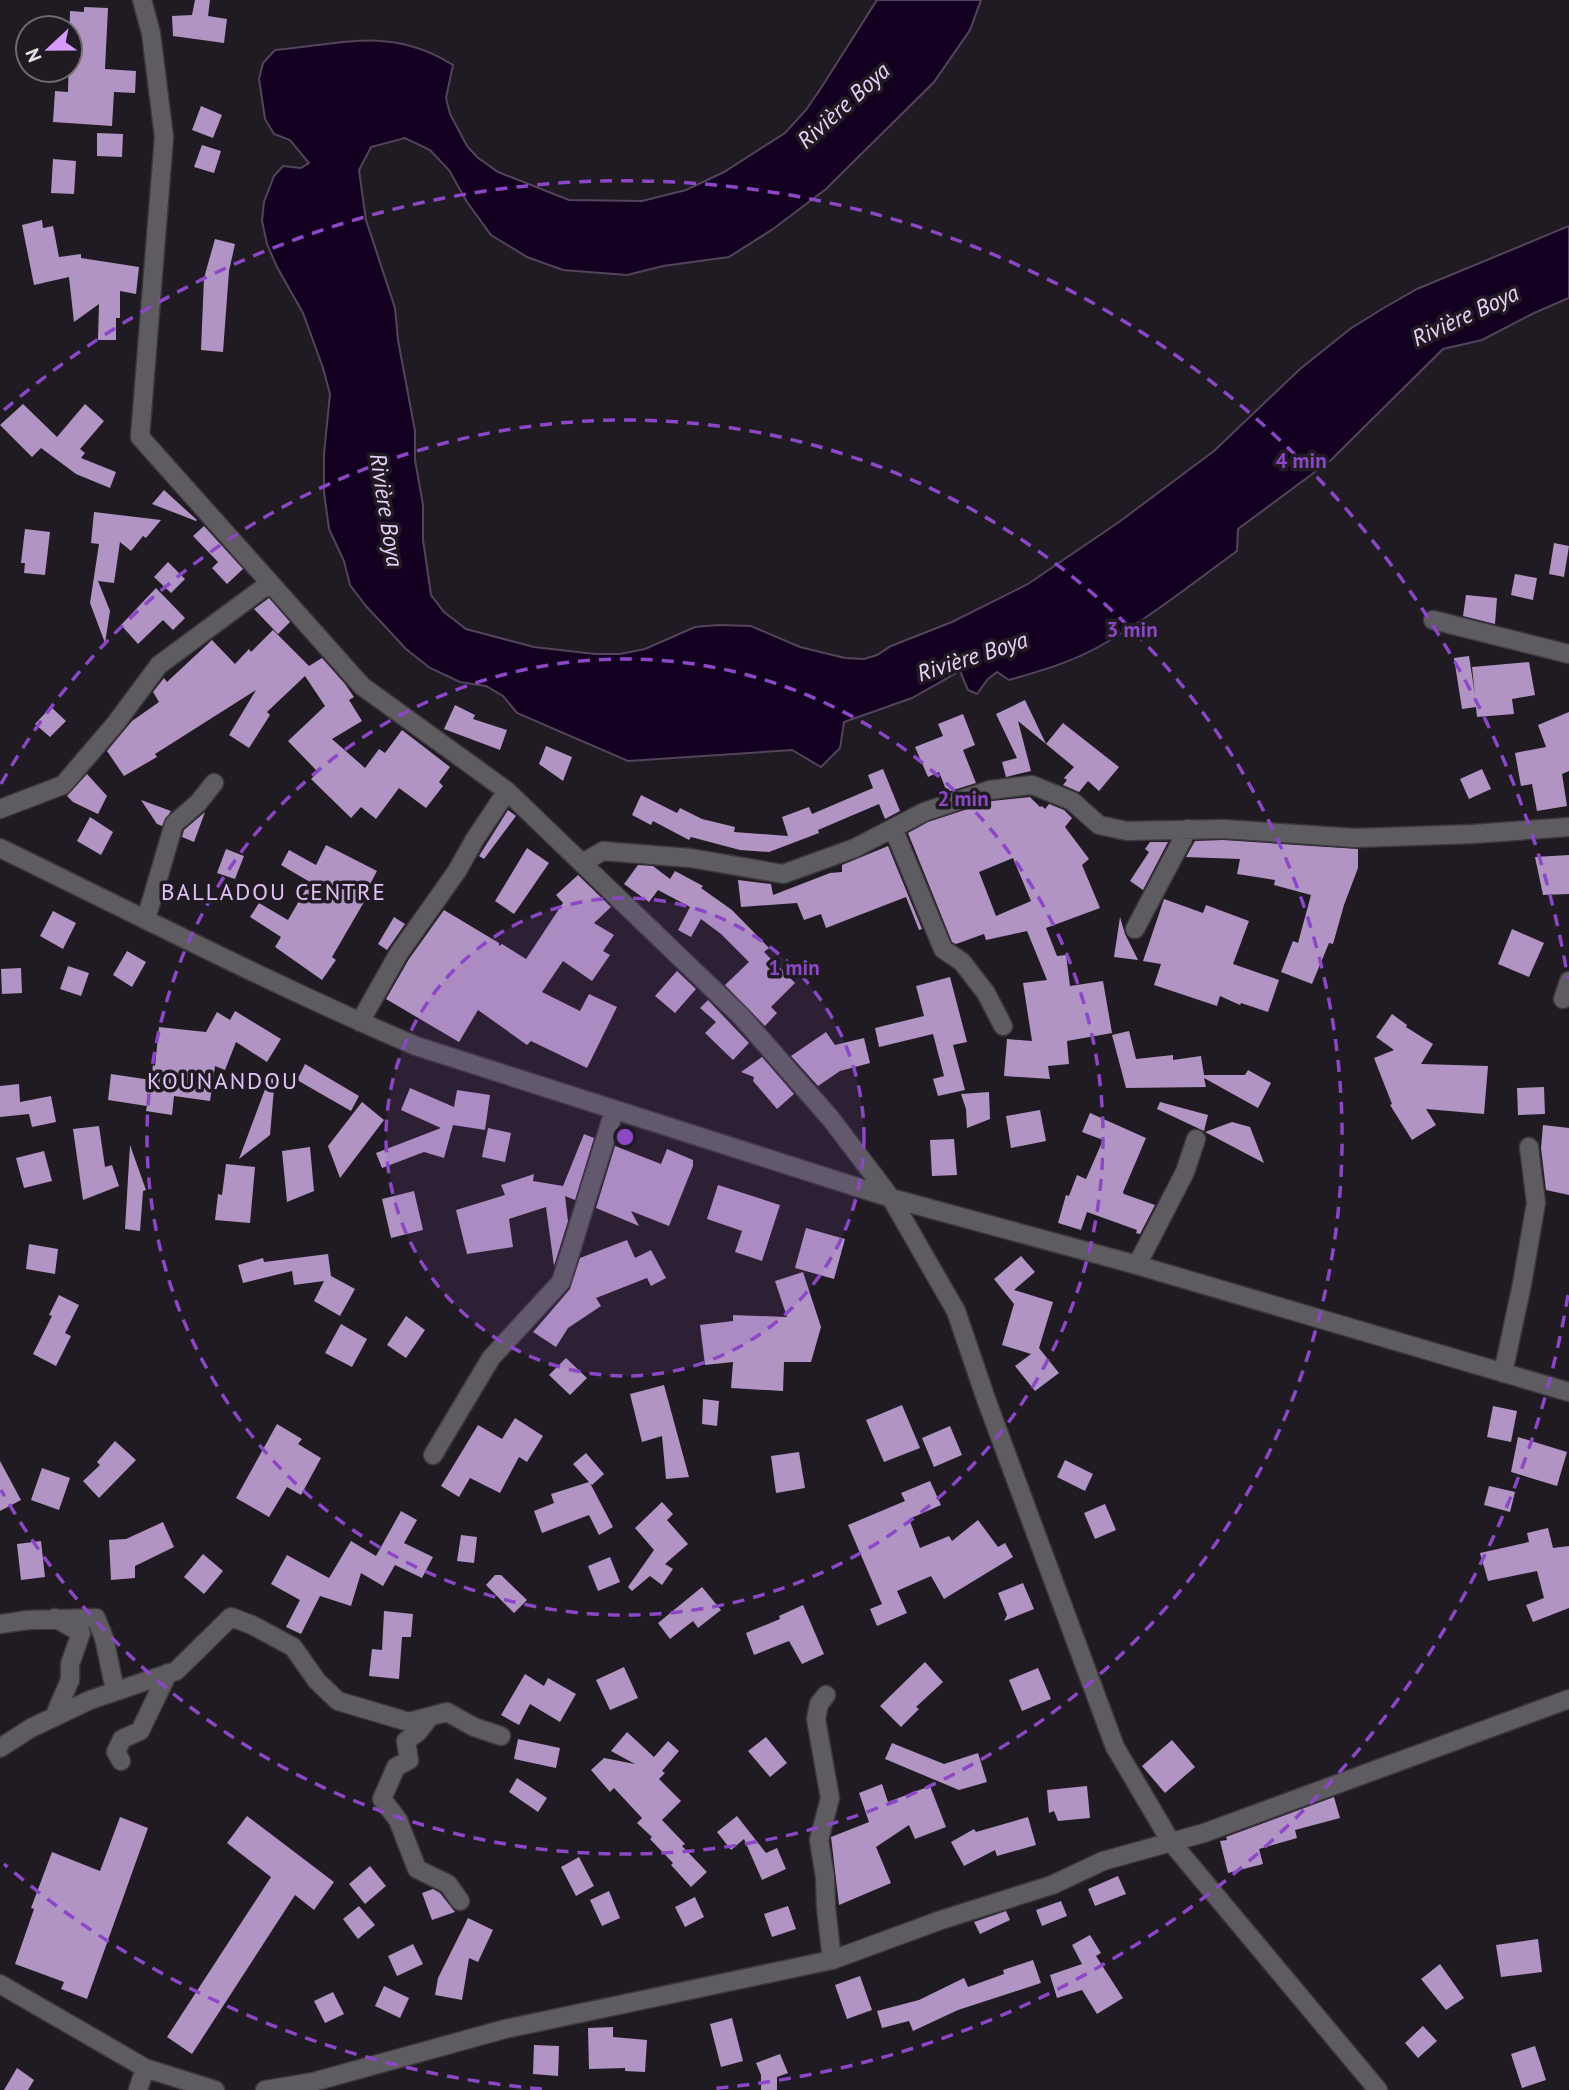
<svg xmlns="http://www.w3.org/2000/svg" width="1569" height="2090" viewBox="0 0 1569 2090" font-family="'PT Sans',sans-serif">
<rect width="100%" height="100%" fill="#201b22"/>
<!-- water -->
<path fill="#140020" stroke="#53445c" stroke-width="2" d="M877 0H981L970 30 934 82 826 189 773 229 729 257 663 266 627 275 563 270 527 257 491 235 467 202 449 170 430 150 405 138 371 147 359 170 362 192 366 220 395 308 398 340 415 431V460L423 505V540L431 595 444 612 466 629 534 647 595 654H620L645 649 695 627 718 625 751 626 800 647 845 658 864 659 877 655 891 646 952 622 1028 584 1119 522 1214 451 1300 369 1350 329 1382 309 1417 289 1569 226V298L1534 313 1482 340 1443 349 1331 460 1238 529 1237 551C1193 583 1148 619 1100 646 1072 662 1040 671 1009 680L997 672 988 679 977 694 968 690 960 671 912 698 844 722 840 748 821 767 792 750 628 761 517 713 503 696 486 686 460 682 430 668 406 649 366 606 350 585 344 561 329 529 324 492V454L330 394 323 368 303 313 277 267 267 244 262 221 264 202 274 176 283 166 301 168 309 163 290 140 274 134 265 119 259 79 263 63 275 50C343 44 392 26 453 65L446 98 450 114 467 146 477 157 498 172 569 200 642 201 686 190 724 172 785 133 806 110 821 88Z"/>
<!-- building -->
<path fill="#b194c3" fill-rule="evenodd" d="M195 0H210L208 16 227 19 224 43 173 36 172 16 192 15Z
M84 7 108 8 105 69 136 71 135 93 114 92 112 126 53 122 55 91 68 92 70 11 84 12Z
M201 106 222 115 213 138 192 130Z
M97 133 123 134 122 157 97 156Z
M202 145 221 151 214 173 194 167Z
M53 159 76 161 74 194 51 193Z
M42 220 43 228 53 226 59 257 81 254V258L139 267 136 294 120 291V318H116V340H98L99 304 74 322 69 277 34 285 22 225Z
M215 239 235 244 229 271 223 352 201 350 204 278Z
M23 404 57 437 85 404 104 421 80 449 85 453 81 458 116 472 110 488 76 474 41 448 32 457 0 425Z
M164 490 197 520 196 521 152 504Z
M94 512 161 520 146 538 143 536 131 551 120 542 114 583 98 581 110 611 105 643 90 603 99 544 91 543Z
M204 526 243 569 227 584 212 568 218 562 193 536Z
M25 529 50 532 45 575 24 573 25 563H21Z
M1554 543 1569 546 1564 577 1549 574Z
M168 562 185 579 171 593 154 577Z
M1515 574 1537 578 1533 600 1511 595Z
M156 588 185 618 173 630 163 620 138 644 121 625Z
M1466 595 1497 598 1495 624 1463 616Z
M269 598 290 622 278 634 254 609Z
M273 630 309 666 322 658 345 684 354 697 349 700 362 721 332 739 365 768 379 749 385 753 402 730 450 767 439 782 443 786 426 808 399 788 376 819 361 807 351 818 311 779 318 772 288 741 325 706 305 676 267 712 270 715 249 748 229 735 256 690 155 754 157 757 124 776 107 751 132 721 159 702 153 692 164 678 167 682 212 640 235 664 249 649 251 652Z
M1469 656 1475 695 1472 667 1529 662 1535 695 1512 699 1514 714 1477 717 1476 707 1462 709 1454 658Z
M1025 700 1046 744 1063 723 1119 767 1099 791 1088 781 1079 792 1063 785 1067 780 1064 778 1074 767 1018 721 1031 771 1006 777 1002 762 1017 758 996 714Z
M455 705 475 715 473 719 507 730 500 750 444 729Z
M51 707 66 721 50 737 35 724Z
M1569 712V771L1562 774 1567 806 1537 811 1532 784 1521 786 1515 753 1546 747 1538 725Z
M963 714 975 745 963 750 976 783 947 792 939 772 928 777 915 747 943 736 938 724Z
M546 746 572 757 563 781 539 764Z
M883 769 900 811 885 819 879 804 818 830 819 833 769 852 740 850 691 837 689 840 653 821 651 825 632 815 641 795 677 813 680 808 702 819 735 827 734 832 788 836 782 817 809 807 812 814 873 788 868 775Z
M1482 769 1491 789 1469 799 1460 779Z
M87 774 107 796 98 814 73 802 67 796Z
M1030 797 1040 807 1042 806 1045 809 1049 804 1064 810 1072 818 1065 827 1089 859 1082 865 1100 908 1046 928 1057 956 1066 955 1070 986 1103 981 1112 1033 1067 1041 1069 1064 1048 1066 1050 1079 1004 1076 1007 1039 1032 1041 1023 983 1047 980 1027 931 986 940 984 934 956 944 952 942 908 833 928 822 992 801ZM1013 858 1031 901 996 916 979 872Z
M141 800 171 811 162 826 157 824Z
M508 810 516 816 484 859 479 856Z
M205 812 194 842 182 837 184 830Z
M90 817 113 832 101 855 77 841Z
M1223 840 1358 849V868L1344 905 1333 944 1329 943 1312 984 1281 972 1293 941 1298 943 1311 895 1274 885 1275 880 1237 874 1240 859 1186 857 1195 841Z
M1150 842H1168L1143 890 1130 881 1149 852 1145 849Z
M326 845 377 871 368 888 371 890 332 957 336 960 322 980 275 947 281 937 250 917 259 903 288 920 310 882 281 865 289 850 316 865Z
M888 846 922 929 919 930 906 897 826 928 821 914 804 920 797 903 741 907 738 880 771 884 773 895 830 873 842 872V865Z
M527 848 549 863 514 914 495 901Z
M226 849 244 856 235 879 217 873Z
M1569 855V894L1543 895 1535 857Z
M638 865 653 866 670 879 675 871 703 886 701 888 732 910 769 948 764 952 795 983 771 1007 777 1013 765 1026 725 985 749 962 721 934 701 919 691 937 678 930 690 907 658 890 649 902 624 884Z
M578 875 611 907 594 923 614 935 603 951 610 955 592 981 563 961 542 992 580 1011 589 994 617 1007 587 1068 531 1041 527 1045 478 1010 459 1042 386 999 409 959 444 910 499 943V946L502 944 526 959 563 903 556 895Z
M1164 899 1203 913 1206 905 1249 921 1233 964 1279 980 1268 1012 1241 1003 1240 1005 1220 996 1217 1006 1154 985 1161 964 1143 961Z
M53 911 76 923 63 949 40 936Z
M394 917 405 924 387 950 378 944Z
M1120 917 1125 934 1138 960 1114 957Z
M1512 929 1544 943 1529 977 1498 964Z
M127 951 146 962 132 987 113 975Z
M68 966 89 973 81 996 60 989Z
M21 968 22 993 2 994 1 969Z
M677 971 696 989 675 1013 655 996Z
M950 977 967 1042 953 1045 965 1090 938 1096 933 1079 944 1076 933 1034 879 1047 875 1028 924 1016 916 986Z
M708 1000 749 1043 733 1060 705 1033 716 1022 700 1008Z
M235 1011 281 1039 267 1062 236 1042 225 1070 215 1066 210 1101 174 1096 172 1115 146 1111 147 1106 108 1100 111 1074 151 1080 153 1065 155 1066 159 1027 206 1032 217 1012 230 1020Z
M1392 1014 1407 1025 1406 1027 1433 1044 1421 1064 1488 1066 1484 1114 1426 1109 1436 1125 1412 1140 1390 1105 1392 1104 1374 1058 1394 1050 1376 1037Z
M1129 1031 1136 1059 1173 1055V1060L1201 1056 1204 1075H1245L1248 1070 1271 1083 1258 1108 1204 1078 1206 1087 1126 1088 1112 1035Z
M826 1032 835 1045 864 1038 870 1063 840 1071 818 1086 791 1056Z
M762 1057 794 1094 777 1109 753 1081 754 1077 741 1072Z
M305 1064 359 1096 351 1111 297 1080Z
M270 1076 275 1077 270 1135 239 1159Z
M19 1084 20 1102 51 1096 56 1122 32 1127 29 1114 0 1117V1086Z
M1544 1087 1545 1114 1518 1115 1517 1088Z
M410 1088 454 1107 457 1090 490 1095 485 1130 453 1125 444 1158 424 1152 382 1168 376 1153 441 1128 401 1110Z
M989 1092 990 1119 967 1128 966 1109 961 1094Z
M362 1102 384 1120 340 1178 328 1146Z
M1160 1102 1208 1115 1204 1131 1157 1109Z
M1040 1110 1046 1141 1011 1148 1006 1116Z
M1090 1113 1146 1138 1123 1192 1124 1194 1155 1205 1140 1234 1136 1233 1137 1230 1087 1212 1081 1230 1058 1223 1066 1195 1069 1196 1077 1175 1086 1179 1103 1140 1082 1132Z
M1232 1122 1250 1127 1264 1163 1205 1132Z
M1543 1125 1569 1128V1195L1546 1190 1541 1148Z
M99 1126 105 1167 112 1165 119 1186 83 1200 73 1129Z
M488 1128 511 1133 505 1162 482 1157Z
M584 1134 594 1138 575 1200 565 1196 568 1221 554 1266 546 1207 509 1219 513 1247 467 1254 456 1210 505 1195 501 1185 534 1174 533 1181 563 1186Z
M954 1139 957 1175 932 1176 930 1140Z
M130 1145 146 1190 143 1191 140 1231 125 1229Z
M615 1146 661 1164 667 1149 693 1160V1166L669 1226 631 1211 639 1226 596 1208Z
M310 1147 314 1191 287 1202 282 1151Z
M44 1151 52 1181 24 1188 16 1158Z
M226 1164 255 1167 250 1223 215 1220 218 1194 222 1195Z
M718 1185 780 1205 762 1261 735 1252 742 1231 707 1219Z
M414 1191 423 1230 391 1238 382 1199Z
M806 1228 845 1239 834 1279 795 1268Z
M627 1240 635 1258 651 1250 666 1278 651 1286 647 1278 596 1298 601 1306 568 1328 556 1347 533 1332 570 1289 580 1258Z
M29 1244 58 1249 55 1274 26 1269Z
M328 1254 331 1276 355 1289 340 1316 314 1301 324 1281 294 1285 292 1271 243 1283 238 1265 263 1258 264 1262Z
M1021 1256 1035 1272 1014 1290 1053 1302 1039 1348 1059 1373 1035 1391 1015 1366 1031 1354 1002 1345 1014 1304 994 1279Z
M803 1272 821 1327 811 1362H784L783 1391 731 1388 733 1362 705 1365 700 1325 733 1321V1315L787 1317 775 1281Z
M59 1295 79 1305 65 1333 71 1336 56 1366 33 1354 52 1316 49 1315Z
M406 1316 425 1330 406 1358 387 1345Z
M341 1324 367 1339 352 1367 325 1353Z
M566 1358 587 1378 570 1395 549 1375Z
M664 1385 677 1433 689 1477 666 1479 662 1436 642 1442 630 1394Z
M703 1399 719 1401 717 1426 702 1424Z
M902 1405 920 1448 884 1462 866 1420Z
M1493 1406 1517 1411 1511 1442 1487 1437Z
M515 1418 543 1436 527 1462 519 1457 500 1493 470 1478 459 1497 441 1486 478 1425 502 1439Z
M277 1424 302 1439 298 1444 321 1458 301 1495 287 1487 269 1517 236 1498Z
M950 1426 962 1455 934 1467 922 1438Z
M1518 1437 1567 1452 1557 1486 1511 1472Z
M115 1441 136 1460 99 1498 83 1481 100 1465 97 1462Z
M799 1452 805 1488 776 1493 771 1456Z
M586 1453 604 1474 592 1485 590 1483 613 1527 599 1535 589 1515 542 1533 534 1511 554 1503 551 1494 589 1482 573 1464Z
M1065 1460 1093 1474 1085 1491 1057 1477Z
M0 1461 21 1500 0 1511Z
M42 1468 70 1478 59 1510 31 1500Z
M930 1481 941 1505 909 1519 920 1548 949 1536 952 1541 978 1520 998 1547 1005 1543 1013 1557 944 1599 931 1576 897 1591 907 1613 877 1626 870 1609 882 1604 848 1525 905 1501 901 1493Z
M1489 1486 1515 1492 1510 1512 1484 1505Z
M662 1502 673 1514 667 1520 688 1544 665 1564 673 1569 662 1585 650 1576 632 1591 628 1587 654 1550 635 1528Z
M1105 1504 1116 1530 1095 1539 1084 1513Z
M401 1511 417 1520 404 1543 433 1557 422 1578 395 1565 383 1586 361 1573 351 1606 320 1596 301 1634 286 1627 300 1600 271 1584 287 1555 329 1578 351 1541 376 1556Z
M163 1522 174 1547 135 1566V1578L111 1580 109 1540 126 1539Z
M1548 1528 1553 1548 1569 1546V1608L1533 1622 1526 1605 1544 1598 1537 1571 1488 1581 1480 1553 1529 1542 1527 1533Z
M461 1535 477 1537 474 1563 457 1561Z
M41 1541 45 1577 21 1580 17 1544Z
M203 1554 223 1571 204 1594 184 1577Z
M610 1557 620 1582 598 1591 588 1566Z
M495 1575H501L527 1600 514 1613 486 1585Z
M1023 1583 1034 1609 1004 1621 1007 1615 998 1593Z
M702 1587 721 1610 698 1628 693 1621 670 1639 658 1623Z
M803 1605 824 1654 802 1664 789 1641 754 1655 746 1633 780 1619 779 1616Z
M384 1611 413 1614 411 1637H402L399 1679 369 1676 372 1649 382 1650Z
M925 1662 943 1682 916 1707 919 1709 901 1727 880 1706Z
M624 1667 638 1698 610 1710 596 1680Z
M1038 1668 1051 1699 1022 1711 1009 1680Z
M525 1674 544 1686 548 1678 576 1694 560 1722 530 1704 519 1725 501 1715Z
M627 1732 654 1757 668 1741 679 1751 662 1771 665 1773 659 1779 681 1801 662 1820 685 1844 682 1846 707 1872 691 1887 671 1865 673 1863 650 1839 652 1837 637 1823 642 1818 614 1788 610 1792 591 1770 604 1758 635 1764 611 1751Z
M766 1737 787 1763 770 1777 748 1751Z
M518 1739 560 1748 556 1768 514 1759Z
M1172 1740 1195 1767 1165 1793 1142 1766Z
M892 1743 944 1764 978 1753 987 1782 959 1790 885 1759Z
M517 1778 547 1798 538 1812 509 1792Z
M882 1784 888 1802 930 1786 946 1827 915 1839 909 1825 876 1847 891 1883 839 1905 831 1837 869 1822 859 1793Z
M1087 1786 1090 1818 1058 1821 1054 1811 1049 1813 1047 1790Z
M1334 1797 1340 1818 1295 1830 1297 1838 1259 1849 1263 1864 1228 1873 1220 1841 1227 1840 1226 1837Z
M247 1816 334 1882 314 1910 295 1895 192 2054 167 2037 271 1877 227 1843Z
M737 1816 766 1853 777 1848 786 1869 762 1880 744 1839 731 1850 717 1832Z
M120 1817 148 1828 87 1999 61 1989 64 1982 15 1964 34 1909 31 1908 52 1852 100 1871Z
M1028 1817 1036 1845 997 1856 995 1850 964 1866 951 1842 974 1829 976 1832Z
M579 1857 594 1886 576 1896 561 1867Z
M370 1866 386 1886 365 1904 349 1884Z
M1118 1876 1126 1894 1095 1906 1088 1889Z
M433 1889 440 1893 455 1912 432 1920 422 1893Z
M609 1891 620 1918 602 1926 590 1900Z
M695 1897 704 1917 685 1927 675 1907Z
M1061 1901 1067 1916 1042 1926 1036 1910Z
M359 1906 375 1925 358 1939 343 1919Z
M788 1906 796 1929 772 1937 764 1914Z
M1006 1911 1010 1920 980 1934 974 1922Z
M468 1918 493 1930 478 1962 469 1958 462 2000 435 1995 438 1978Z
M1090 1935 1101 1953 1096 1956 1123 1998 1097 2014 1082 1990 1057 1998 1050 1975 1082 1964 1072 1945Z
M1538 1939 1542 1972 1501 1977 1496 1945Z
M413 1944 423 1964 397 1976 388 1956Z
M1033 1960 1041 1983 958 2010 913 2031 909 2021 882 2028 877 2011 919 2000 964 1978 968 1987 1004 1974 1003 1970Z
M1440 1964 1464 1998 1446 2010 1421 1979Z
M860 1976 872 2010 847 2019 835 1985Z
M384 1986 409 1998 400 2018 375 2006Z
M333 1992 344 2014 325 2023 314 2001Z
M732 2018 743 2061 721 2067 710 2024Z
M1423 2026 1437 2041 1418 2058 1405 2043Z
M613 2027V2037L647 2040 645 2072 625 2071V2068L589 2069 588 2028Z
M534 2045 559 2046 558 2076 533 2074Z
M1535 2046 1546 2080 1522 2088 1511 2054Z
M780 2054 788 2073 777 2077V2090H761V2075L756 2063Z
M17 2068 34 2080 28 2090H4Z"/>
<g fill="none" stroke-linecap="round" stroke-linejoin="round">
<defs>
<path id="minor" d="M142 0 151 33 164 137 140 437 362 686 507 791 741 1016 831 1119 891 1198 956 1311 986 1399 1115 1747 1171 1842 1378 2090
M1433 620 1569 654
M0 809 63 785 116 723 159 665 270 583
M893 828 943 949 962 962 986 993 1003 1026
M0 848C138 915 275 986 416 1046L891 1198 1137 1265 1569 1392
M584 862 603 851 690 858 783 874 855 848 924 812 990 790 1032 785 1072 801 1099 825 1127 831 1223 829 1355 838 1473 834 1569 827
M146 919 174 824 198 803 214 783
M1135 929 1188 829
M1563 999 1569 981
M360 1022 399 953 457 871 475 839 507 791
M1137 1265 1185 1172 1196 1139
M1503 1373 1522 1284 1536 1203 1529 1147
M433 1455 491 1358 561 1282 614 1111
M0 1624 28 1620 96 1618 104 1638 115 1690
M826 1695 819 1704 816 1719 830 1798 819 1840 825 1877 826 1907 832 1960
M54 1717 70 1680V1664L81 1633 55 1618
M429 1718 418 1732 406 1741 409 1760 396 1767 382 1799 398 1820 417 1869 448 1884 460 1901
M0 1748 31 1728 90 1700 176 1671 231 1617 252 1625 293 1647 317 1681 338 1701 409 1722 447 1712 474 1727 501 1736
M121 1761 116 1752 122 1739 140 1731 168 1673
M0 1984 145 2068 215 2090
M138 2090 145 2068
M265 2090 313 2082 505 2029 832 1960 941 1920 1052 1885 1103 1861 1204 1833 1569 1699"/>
</defs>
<!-- minor casing -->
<use href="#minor" stroke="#3c373e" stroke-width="21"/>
<!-- minor -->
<use href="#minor" stroke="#5e5c60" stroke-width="18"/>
</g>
<!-- distance rings -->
<circle cx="625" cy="1137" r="239" fill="#8b47c5" fill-opacity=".12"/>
<g fill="none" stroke="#8b47c5" stroke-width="3.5" stroke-dasharray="12 9">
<circle cx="625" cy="1137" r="239"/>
<circle cx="625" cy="1137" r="478"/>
<path d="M1 784A717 717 0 1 1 1 1490"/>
<path d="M1568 1295A956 956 0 0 1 708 2089M542 2089A956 956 0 0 1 4 1864M4 410A956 956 0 0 1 1568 979"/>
</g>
<g text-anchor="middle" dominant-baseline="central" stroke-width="7" stroke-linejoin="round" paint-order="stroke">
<!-- water labels -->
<g font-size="23" font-style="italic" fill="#ebd1fb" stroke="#201b22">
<text transform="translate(843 105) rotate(-42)">Rivière Boya</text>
<text transform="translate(1465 315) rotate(-25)">Rivière Boya</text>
<text transform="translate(387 510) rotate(81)">Rivière Boya</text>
<text transform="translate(972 656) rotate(-18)">Rivière Boya</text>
</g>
<!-- neighbourhood labels -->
<g font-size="23" letter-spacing="2" fill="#e2c1f6" stroke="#201b22">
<text x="274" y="891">BALLADOU CENTRE</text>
<text x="223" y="1080">KOUNANDOU</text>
</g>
</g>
<circle cx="625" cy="1137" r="10" fill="#8b47c5" stroke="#201b22" stroke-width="3.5"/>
<g font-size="21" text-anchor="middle" font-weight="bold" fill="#8b47c5" stroke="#201b22" stroke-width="7" stroke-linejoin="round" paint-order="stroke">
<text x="1301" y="468">4 min</text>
<text x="1132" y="637">3 min</text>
<text x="963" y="806">2 min</text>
<text x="794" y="975">1 min</text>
</g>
<!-- north arrow -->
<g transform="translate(49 49) rotate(248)"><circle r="33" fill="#201b22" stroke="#6f6b71" stroke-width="2"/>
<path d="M0-5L12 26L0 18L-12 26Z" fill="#d79bf9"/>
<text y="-10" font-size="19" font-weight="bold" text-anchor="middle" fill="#e6e3e8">N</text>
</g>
</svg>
